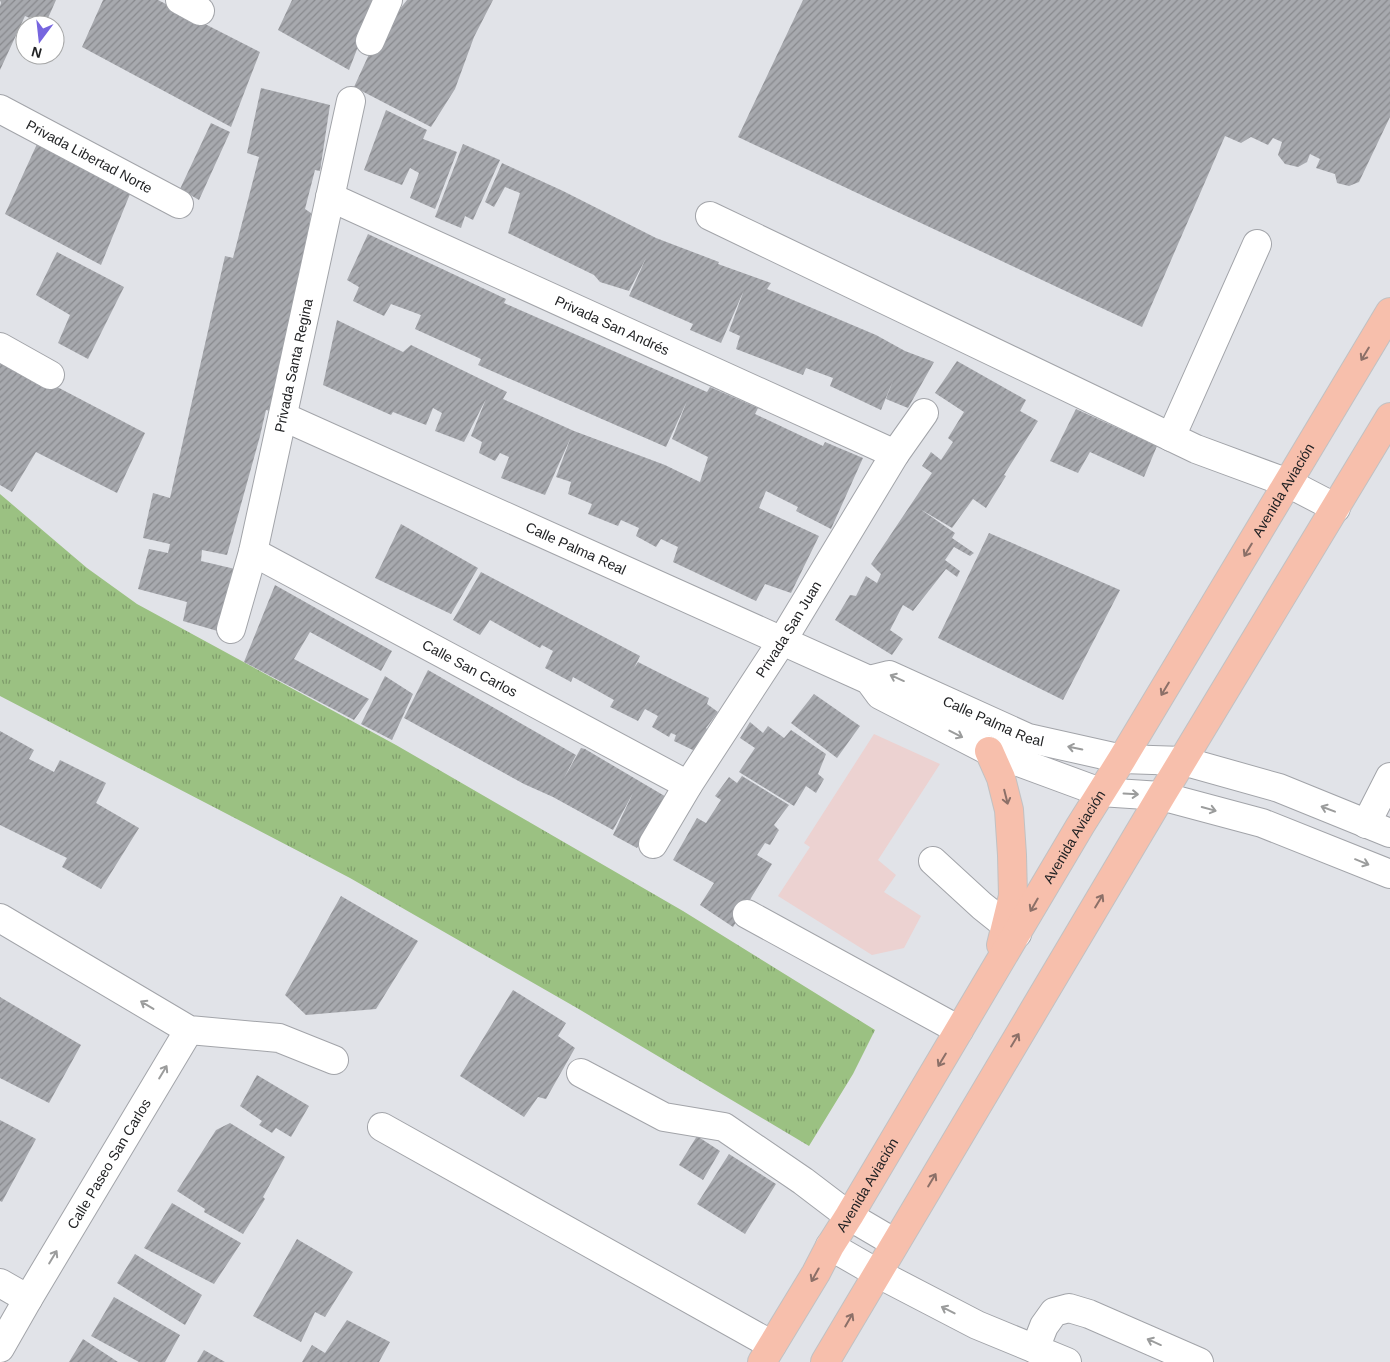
<svg xmlns="http://www.w3.org/2000/svg" width="1390" height="1362" viewBox="0 0 1390 1362" font-family="Helvetica,sans-serif">
<defs>
<pattern id="park-tufts" width="24" height="20" patternUnits="userSpaceOnUse" patternTransform="scale(1.25)"><rect width="24" height="20" fill="#9bc182"/><path d="M3 7l-1-3M5 7V3M7 7l1-3M15 17l-1-3M17 17v-4M19 17l1-3" fill="none" stroke="#7e9c6a"/></pattern>
<pattern id="building-hatch" width="6" height="6" patternUnits="userSpaceOnUse" patternTransform="scale(1.25)"><rect width="6" height="6" fill="#a7a9ae"/><path d="M-1 1l2-2M0 6l6-6M5 7l2-2" fill="none" stroke="#88898d"/></pattern>
</defs>
<rect width="100%" height="100%" fill="#e1e3e8"/>
<!-- commercial -->
<path fill="#ecd2d1" d="M874 734 940 764 878 860 896 875 884 892 921 916 904 948 872 955 778 896 810 847 804 843Z"/>
<!-- park -->
<path fill="url(#park-tufts)" d="M0 494 87 568 137 604 396 745 683 911 875 1030 853 1074 809 1146 577 1008 350 878 0 696Z"/>
<!-- building -->
<path fill="url(#building-hatch)" d="M0 0H56L45 25 25 16 0 70V6L1 3Z
M103 0H158L260 52 231 127 82 47Z
M292 0H376L349 70 278 30Z
M407 0H493L474 37 455 89 431 127 354 87 376 39Z
M803 0H1390V117L1359 182 1349 186 1337 183 1335 174 1316 168 1320 159 1310 154 1307 162 1298 167 1285 164 1278 155 1282 142 1273 138 1268 145 1251 137 1241 143 1225 136 1142 327 738 137Z
M261 88 330 105 320 171 315 170 305 209 311 213 303 274 278 413 266 410 260 436 227 555 202 550 201 561 235 569 221 632 183 621 187 602 138 589 149 549 168 553 170 544 143 538 153 493 170 498 225 256 233 258 259 157 247 153Z
M386 110 427 130 423 139 457 152 435 209 410 198 419 173 410 168 402 185 364 170Z
M211 123 230 132 199 200 180 189Z
M37 144 130 194 101 265 5 214Z
M463 144 500 160 473 220 465 216 461 228 435 217Z
M502 163 563 191 656 238 719 262 718 264 771 283 767 289 876 335 905 351 934 362 908 408 886 399 894 378 881 410 830 386 833 378 806 368 803 375 736 349 740 336 729 331 744 290 721 343 690 330 693 324 629 296 646 258 629 291 600 282 594 275 508 233 520 193 505 187 494 207 485 202Z
M368 234 506 299 504 303 707 392 710 387 758 408 755 414 823 446 825 442 863 458 831 529 796 511 798 507 766 491 759 508 819 536 791 593 765 584 756 601 673 562 678 547 661 539 656 547 636 536 639 528 621 520 618 526 588 514 592 504 568 494 571 482 556 477 571 437 545 495 501 478 509 457 500 453 495 461 479 453 482 442 471 436 486 399 464 442 435 431 442 413 433 408 426 425 393 412 391 415 323 385 337 320 403 352 411 345 507 392 503 399 574 431 665 465 700 482 708 457 672 439 687 401 666 447 478 365 481 359 415 329 421 315 391 304 384 316 353 301 359 287 347 280Z
M57 252 124 287 88 359 58 343 70 315 36 295Z
M0 357 145 433 117 493 36 452 12 492 0 485Z
M957 361 1026 400 1020 411 1038 421 1004 475 1006 476 986 508 973 499 952 528 920 509 955 533 952 538 974 553 970 556 954 547 945 560 960 571 957 577 946 569 913 611 903 605 890 630 903 639 892 655 835 620 850 595 856 596 866 576 877 583 881 574 871 564 932 473 922 466 931 452 941 460 953 442 948 438 964 412 935 393Z
M1076 409 1157 446 1144 477 1090 452 1078 473 1050 461Z
M401 524 478 568 451 614 375 578Z
M989 533 1120 590 1063 700 938 638Z
M481 572 640 656 634 668 638 662 709 698 707 704 718 712 706 728 710 732 697 752 674 741 676 735 671 733 669 737 652 727 658 716 645 709 638 721 610 707 614 700 573 677 571 682 545 668 553 651 542 645 540 648 490 620 480 635 453 620Z
M275 585 392 651 381 671 310 632 294 659 369 699 354 720 244 662Z
M428 670 576 755 563 780 581 748 585 749 668 798 637 848 613 835 633 793 613 830 553 797 524 784 404 718Z
M385 676 413 694 392 740 361 724Z
M814 694 860 726 837 758 791 723Z
M750 722 763 733 768 726 784 738 791 730 826 754 818 774 824 779 816 793 806 786 794 806 739 772 755 748 740 738Z
M0 731 34 750 29 759 54 772 60 760 106 783 96 803 139 828 101 889 62 867 67 858 0 825Z
M742 776 789 805 774 825 779 830 770 845 765 843 757 855 772 864 733 927 700 905 714 883 673 860 697 818 706 823 721 800 715 796 729 777 737 783Z
M341 896 418 941 376 1009 306 1015 285 995Z
M513 990 566 1023 558 1036 575 1048 546 1099 538 1097 524 1117 460 1076Z
M0 997 81 1045 49 1103 0 1078Z
M257 1075 309 1106 291 1137 276 1128 272 1133 259 1125 262 1121 240 1106Z
M0 1120 36 1139 2 1202 0 1201Z
M230 1123 285 1157 263 1197 265 1199 243 1234 204 1212 205 1209 177 1191 216 1130Z
M697 1136 720 1151 703 1180 679 1165Z
M729 1154 776 1184 745 1234 697 1204Z
M172 1203 241 1243 214 1284 144 1248Z
M297 1239 353 1272 325 1317 315 1312 301 1342 253 1316Z
M135 1254 202 1295 185 1325 117 1283Z
M114 1297 180 1335 165 1362H139L91 1336Z
M347 1320 390 1342 379 1362H302L312 1345 325 1353Z
M83 1339 118 1362H69Z
M204 1350 225 1362H197Z"/>
<g fill="none" stroke-linecap="round" stroke-linejoin="round">
<defs>
<g id="minor">
<path d="M180 0 200 11"/>
<path d="M370 41 388 0"/>
<path id="s1" d="M0 109 179 204"/>
<path id="s2" d="M330 197 895 454"/>
<path d="M710 216 1196 449 1288 483 1336 508"/>
<path d="M0 347 50 375"/>
<path id="s3" d="M284 417 869 680 880 695 989 751 1100 792 1161 796 1262 823 1390 874"/>
<path d="M1171 437 1257 244"/>
<path id="s4" d="M253 552 688 785"/>
<path id="s5" d="M231 629 253 552 351 101"/>
<path id="s6" d="M869 680 889 675 1028 738 1122 759 1183 761 1279 788 1390 833"/>
<path d="M1366 824 1390 777"/>
<path id="s7" d="M653 844 688 785 782 641 895 454 924 413"/>
<path d="M933 861 982 906 1017 934"/>
<path d="M747 914 959 1030"/>
<path d="M0 918 189 1030 279 1038 334 1060"/>
<path d="M581 1073 664 1117 724 1127 803 1181 849 1216 895 1243"/>
<path d="M382 1127 772 1345"/>
<path d="M830 1246 877 1273 977 1325 1067 1362"/>
<path d="M0 1283 28 1299"/>
<path id="s8" d="M0 1348 28 1299 189 1030"/>
<path d="M1035 1349 1044 1326 1054 1312 1069 1308 1089 1314 1199 1362"/>
</g>
<g id="major">
<path d="M989 751 1001 778 1009 810 1012 855 1013 896 1001 945"/>
<path id="s9" d="M762 1362 816 1273 830 1246 849 1216 1080 826 1122 759 1390 312"/>
<path d="M825 1362 1161 796 1390 417"/>
</g>
</defs>
<!-- minor casing -->
<use href="#minor" stroke="#a2a4a9" stroke-width="30"/>
<!-- major casing -->
<use href="#major" stroke="#c1c1c2" stroke-width="30"/>
<!-- minor -->
<use href="#minor" stroke="#fff" stroke-width="28"/>
<!-- major -->
<use href="#major" stroke="#f7bfac" stroke-width="28"/>
</g>
<!-- one-way arrows -->
<defs><path id="oneway-shaft" d="M-6 0H5M1.5-3L5.5 0L1.5 3" fill="none" stroke-width="1.6" stroke-linecap="round" stroke-linejoin="round" transform="scale(1.25)"/></defs>
<g stroke="#8c7068">
<use href="#oneway-shaft" transform="translate(1365 354) rotate(121)"/>
<use href="#oneway-shaft" transform="translate(1248 550) rotate(121)"/>
<use href="#oneway-shaft" transform="translate(1165 689) rotate(121)"/>
<use href="#oneway-shaft" transform="translate(1006 797) rotate(76)"/>
<use href="#oneway-shaft" transform="translate(1099 901) rotate(-59)"/>
<use href="#oneway-shaft" transform="translate(1034 905) rotate(120)"/>
<use href="#oneway-shaft" transform="translate(1015 1040) rotate(-59)"/>
<use href="#oneway-shaft" transform="translate(942 1060) rotate(121)"/>
<use href="#oneway-shaft" transform="translate(932 1180) rotate(-59)"/>
<use href="#oneway-shaft" transform="translate(815 1275) rotate(119)"/>
<use href="#oneway-shaft" transform="translate(849 1320) rotate(-60)"/>
</g>
<g stroke="#9b9c9c">
<use href="#oneway-shaft" transform="translate(897 678) rotate(-156)"/>
<use href="#oneway-shaft" transform="translate(956 734) rotate(27)"/>
<use href="#oneway-shaft" transform="translate(1075 748) rotate(-168)"/>
<use href="#oneway-shaft" transform="translate(1131 794) rotate(3)"/>
<use href="#oneway-shaft" transform="translate(1209 809) rotate(15)"/>
<use href="#oneway-shaft" transform="translate(1328 809) rotate(-159)"/>
<use href="#oneway-shaft" transform="translate(1362 862) rotate(22)"/>
<use href="#oneway-shaft" transform="translate(147 1005) rotate(-149)"/>
<use href="#oneway-shaft" transform="translate(163 1072) rotate(-59)"/>
<use href="#oneway-shaft" transform="translate(53 1257) rotate(-59)"/>
<use href="#oneway-shaft" transform="translate(948 1310) rotate(-153)"/>
<use href="#oneway-shaft" transform="translate(1154 1342) rotate(-156)"/>
</g>
<g text-anchor="middle" dominant-baseline="central" stroke-width="4" stroke-linejoin="round" paint-order="stroke">
<!-- street labels -->
<g font-size="14" fill="#212224" stroke="#fff">
<text stroke="none"><textPath href="#s1" startOffset="101">Privada Libertad Norte</textPath></text>
<text stroke="none"><textPath href="#s2" startOffset="310">Privada San Andrés</textPath></text>
<text stroke="none"><textPath href="#s5" startOffset="271">Privada Santa Regina</textPath></text>
<text stroke="none"><textPath href="#s9" startOffset="1016">Avenida Aviación</textPath></text>
<text stroke="none"><textPath href="#s3" startOffset="320">Calle Palma Real</textPath></text>
<text stroke="none"><textPath href="#s7" startOffset="254">Privada San Juan</textPath></text>
<text stroke="none"><textPath href="#s4" startOffset="246">Calle San Carlos</textPath></text>
<text stroke="none"><textPath href="#s6" startOffset="135">Calle Palma Real</textPath></text>
<text stroke="none"><textPath href="#s9" startOffset="611">Avenida Aviación</textPath></text>
<text stroke="none"><textPath href="#s8" startOffset="214">Calle Paseo San Carlos</textPath></text>
<text stroke="none"><textPath href="#s9" startOffset="206">Avenida Aviación</textPath></text>
</g>
</g>
<!-- north arrow -->
<g transform="translate(40 40) rotate(195)"><circle r="24" fill="#ffffff" stroke="#a6a7a7"/>
<path d="M0-4L9 19L0 12L-9 19Z" fill="#7665df"/>
<text y="-8" font-size="14" font-weight="bold" text-anchor="middle" fill="#212224">N</text>
</g>
</svg>
